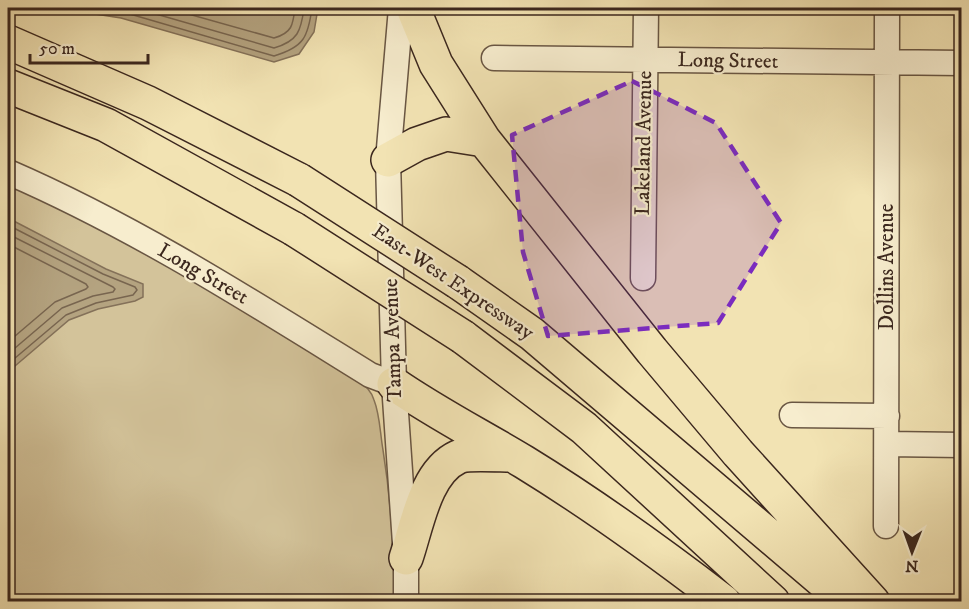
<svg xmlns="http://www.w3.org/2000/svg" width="969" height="609" viewBox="0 0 969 609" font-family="'IM FELL DW Pica',serif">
<rect width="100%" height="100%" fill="#f2e3b3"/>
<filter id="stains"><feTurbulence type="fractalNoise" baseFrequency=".00333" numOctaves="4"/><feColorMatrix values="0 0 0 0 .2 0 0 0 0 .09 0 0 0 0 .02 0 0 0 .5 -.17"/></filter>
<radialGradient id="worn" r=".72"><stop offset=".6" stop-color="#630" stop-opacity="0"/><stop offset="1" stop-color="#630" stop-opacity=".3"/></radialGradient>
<!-- green -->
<path fill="#d3c39a" stroke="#87755c" stroke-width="1.5" d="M8 183 129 241 357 379C364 385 371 390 374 400 380 415 380 433 383 450 391 500 394 550 394 601H8Z"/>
<!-- water -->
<path fill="#b4a380" stroke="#847159" stroke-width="1.5" d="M56 8H318L314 32 299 54 274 62 121 18Z
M8 218 106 269 143 284V297L135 301 98 309 69 320 8 372Z"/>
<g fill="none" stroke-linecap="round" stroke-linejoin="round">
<!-- shore -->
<path stroke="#78654f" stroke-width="1.5" d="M91 8 123 12 274 56C304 47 308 37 312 8
M135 8 274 48C298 41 301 31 304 8
M167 8 274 38C292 33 293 25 295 8
M8 225 103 274 135 287 137 290 133 295 96 303 66 315 8 364
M8 234 113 287 115 289 113 292 93 296 62 308 8 354
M8 244 86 284 88 287 86 289 55 302 8 342"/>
<defs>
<path id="minor" d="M401 8 388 160 394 384 406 558V602
M494 58 962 63
M8 172C135 227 252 302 370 375L394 384
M643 278 646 8
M792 415 887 416
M887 444 962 445
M886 526 887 8"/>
<path id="highway" d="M413 8 436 64 484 140 652 351 738 453 873 602
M8 42 148 103 299 180
M8 86 106 125 294 229
M388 160 417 144 446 134 484 140
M458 282 532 334 847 602
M463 337 584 428 773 602
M394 384C436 413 481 436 524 462 594 505 659 552 724 602
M406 558C417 526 425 472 458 457 467 453 499 455 510 455"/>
</defs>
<!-- minor casing -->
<use href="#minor" stroke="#695643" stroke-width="27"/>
<!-- highway casing -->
<use href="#highway" stroke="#3b271e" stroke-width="36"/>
<!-- minor -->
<use href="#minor" stroke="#f7edce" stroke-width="24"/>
<!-- highway -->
<use href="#highway" stroke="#f2e3b3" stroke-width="33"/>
<defs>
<path id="highway-bridge" d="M299 180 458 282
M294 229 463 337"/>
</defs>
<!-- highway-bridge casing -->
<use href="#highway-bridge" stroke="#3b271e" stroke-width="36" stroke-linecap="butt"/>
<!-- highway-bridge -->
<use href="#highway-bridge" stroke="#f2e3b3" stroke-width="33"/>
</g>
<!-- marked area -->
<path fill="#7b2cbf" fill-opacity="0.2" stroke="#7b2cbf" stroke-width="4.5" stroke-dasharray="12 8" stroke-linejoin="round" d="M632 81 716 123 781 223 718 323 548 336 523 252 512 135Z"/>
<g text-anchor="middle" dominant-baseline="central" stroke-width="4.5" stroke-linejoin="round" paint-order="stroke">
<!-- street labels -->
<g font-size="21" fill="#3b271e" stroke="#f7edce">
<text transform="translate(728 61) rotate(1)">Long Street</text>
<text transform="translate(644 143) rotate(-89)">Lakeland Avenue</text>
<text transform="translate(887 267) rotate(-90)">Dollins Avenue</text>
<text transform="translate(203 274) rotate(30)">Long Street</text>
<text transform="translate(453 282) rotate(34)">East-West Expressway</text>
<text transform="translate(393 340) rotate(-92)">Tampa Avenue</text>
</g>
</g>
<!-- margin -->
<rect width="969" height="609" fill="none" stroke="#f2e3b3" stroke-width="30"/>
<rect x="9" y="9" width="951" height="591" fill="none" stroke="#3b271e" stroke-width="3"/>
<rect x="15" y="15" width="939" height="579" fill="none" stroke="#3b271e" stroke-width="1.5"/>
<!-- north arrow -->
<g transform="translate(912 552) rotate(181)" stroke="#f7edce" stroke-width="4.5" paint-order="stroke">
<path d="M0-4.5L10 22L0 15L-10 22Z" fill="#3b271e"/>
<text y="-9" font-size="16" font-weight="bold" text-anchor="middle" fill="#3b271e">N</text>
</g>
<!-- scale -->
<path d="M30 54v9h118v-9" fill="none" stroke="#3b271e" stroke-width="3"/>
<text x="39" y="54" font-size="18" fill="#3b271e" stroke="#f7edce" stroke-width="4.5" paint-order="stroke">50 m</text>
<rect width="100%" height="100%" filter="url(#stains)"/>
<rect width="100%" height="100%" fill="url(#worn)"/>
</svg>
